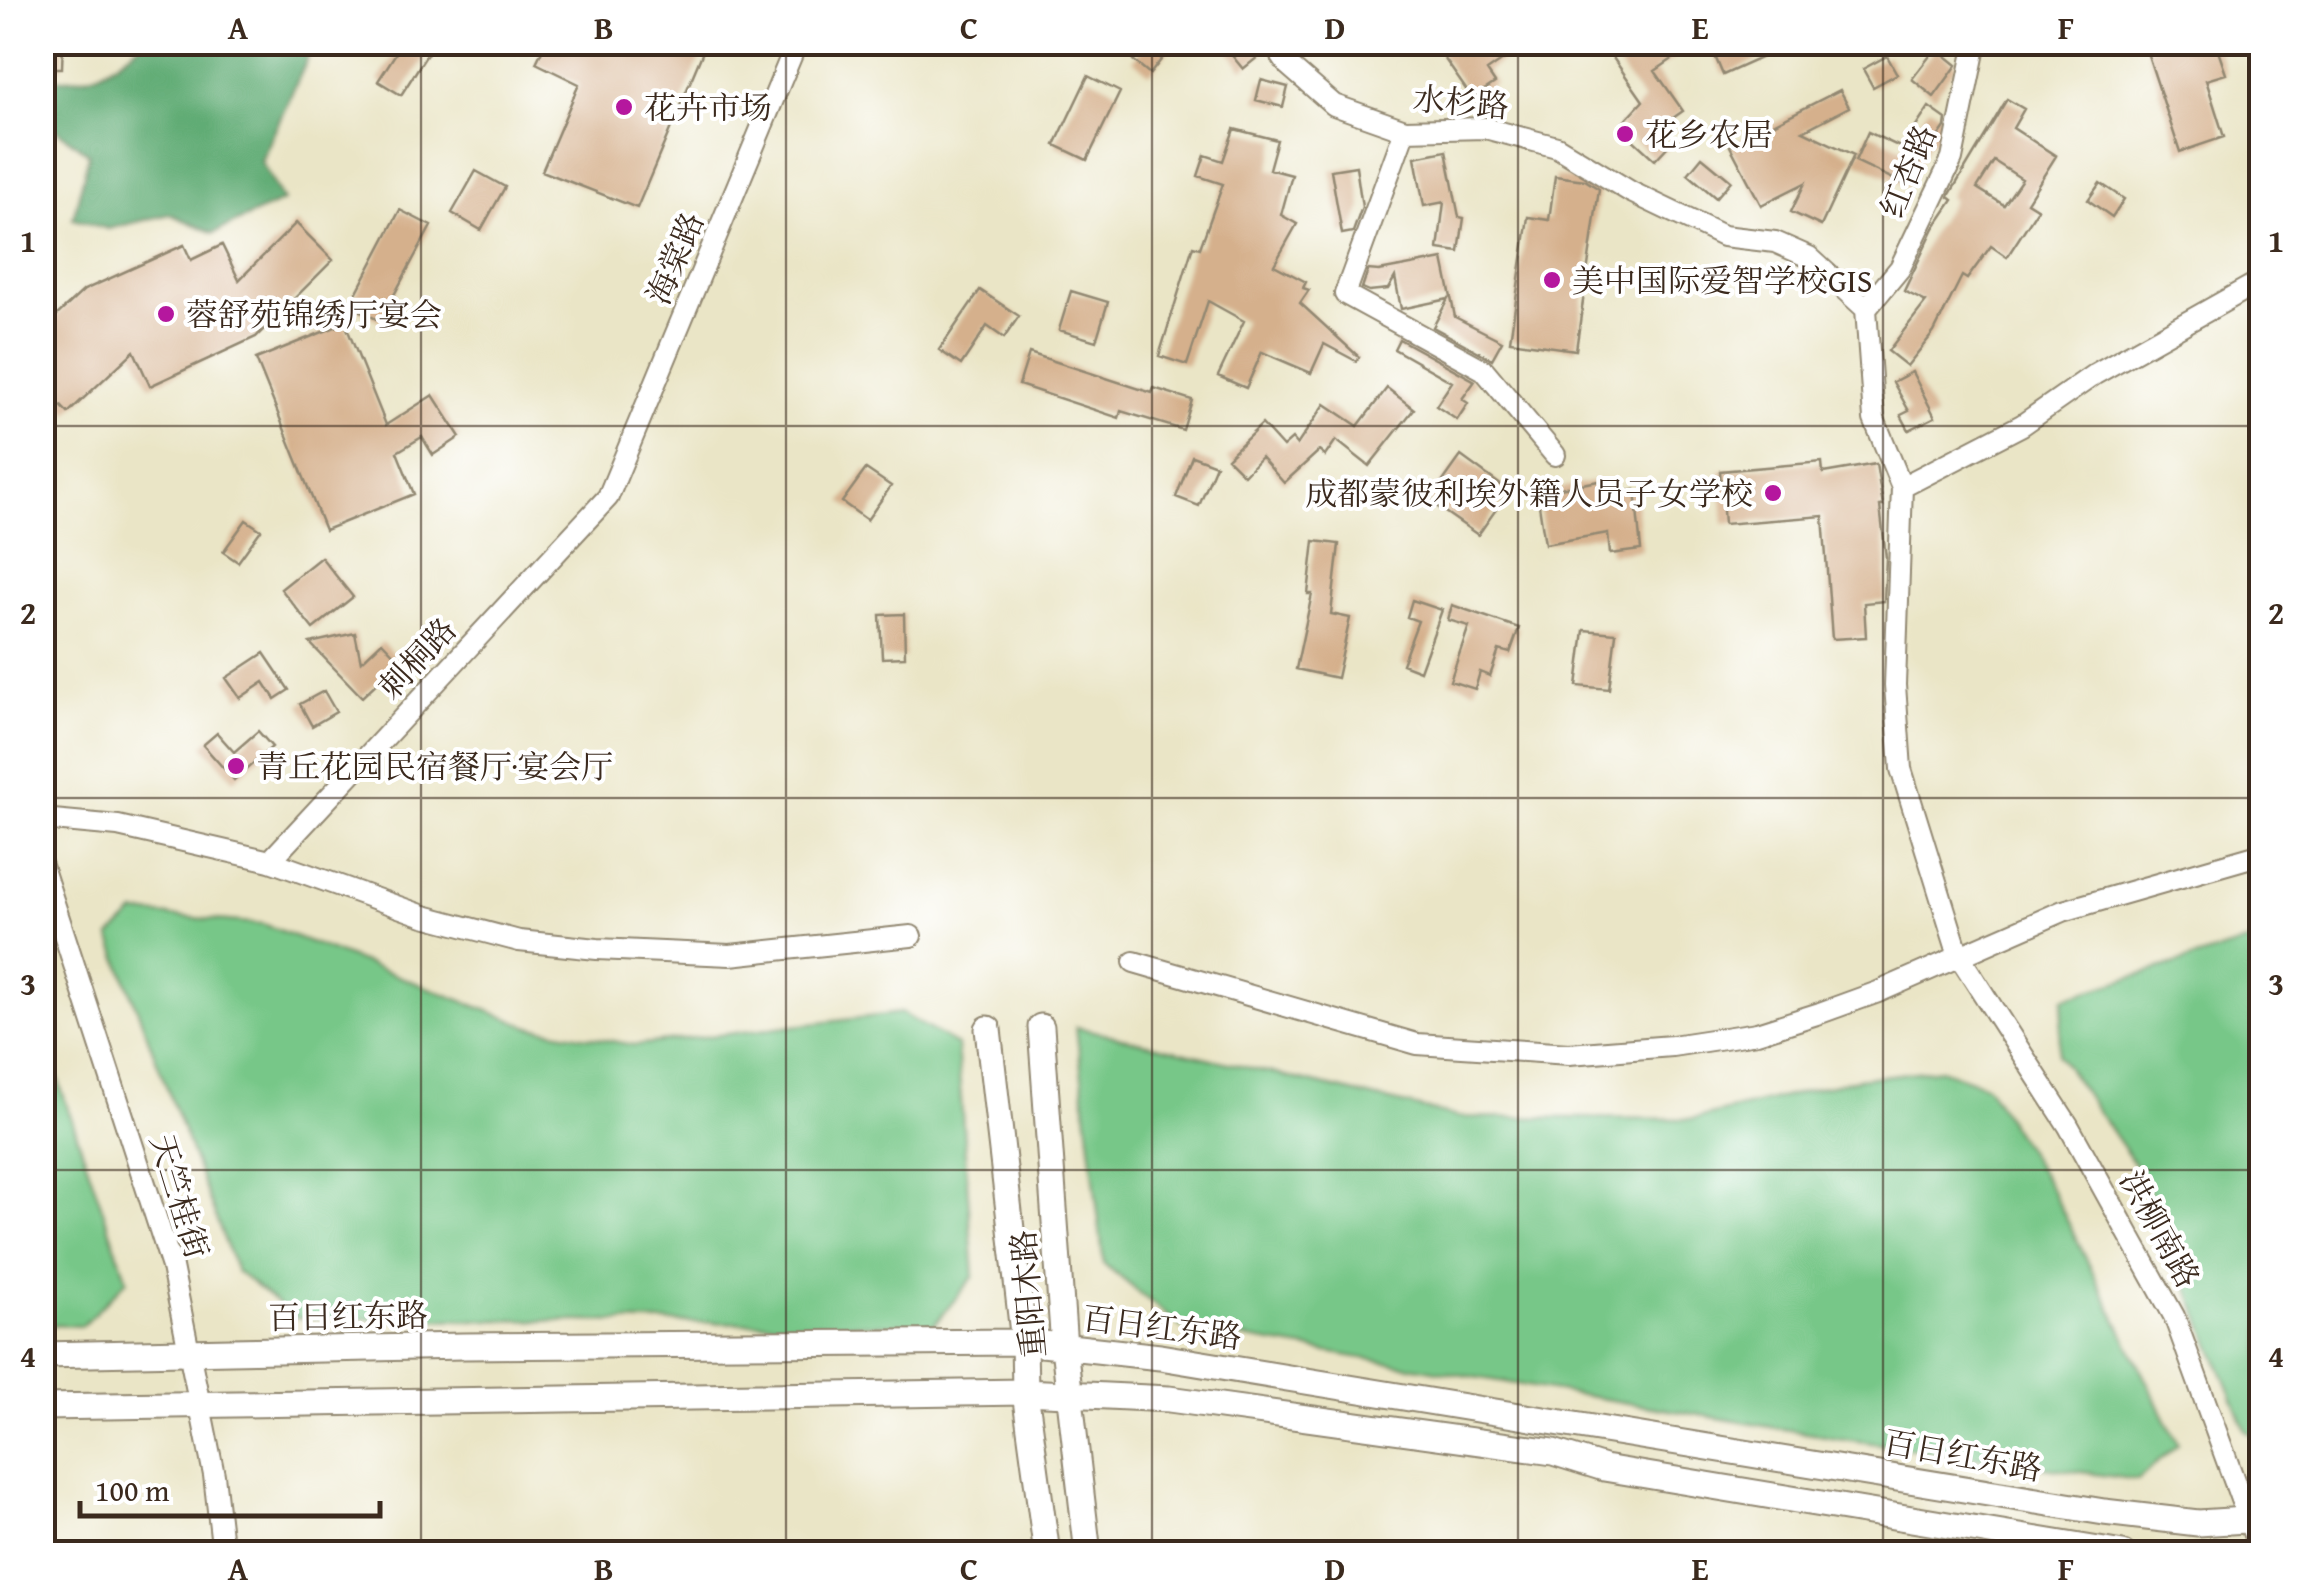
<svg xmlns="http://www.w3.org/2000/svg" width="2304" height="1596" viewBox="0 0 2304 1596" font-family="'Gentium Book Plus','Noto Serif SC',serif">
<rect width="100%" height="100%" fill="#fff"/>
<filter id="ink" filterUnits="userSpaceOnUse"><feTurbulence type="fractalNoise" baseFrequency=".01" numOctaves="2"/><feDisplacementMap in="SourceGraphic" scale="20" xChannelSelector="R" yChannelSelector="G"/><feConvolveMatrix kernelMatrix="1 2 1 2 8 2 1 2 1" color-interpolation-filters="sRGB"/></filter>
<filter id="wash" filterUnits="userSpaceOnUse"><feTurbulence type="fractalNoise" baseFrequency=".0048" numOctaves="4" result="noise"/><feDisplacementMap in="SourceGraphic" scale="40" xChannelSelector="R" yChannelSelector="G"/><feGaussianBlur stdDeviation="2.25" result="paint"/><feColorMatrix in="noise" values="0 0 0 0 0 0 0 0 0 0 0 0 0 0 0 0 0 1.4 0 .05"/><feComposite in="paint" operator="in"/></filter>
<g filter="url(#wash)">
<rect width="100%" height="100%" fill="#eae5c6"/>
<!-- green -->
<path fill="#77c788" stroke="#597853" stroke-width="2.5" d="M135 913 263 924 530 1027 635 1045 901 1013 957 1045 974 1276 934 1325 297 1318 236 1271 110 937Z
M2261 938H2262L2261 1439 2246 1431 2143 1176 2058 1055 2064 998Z
M1076 1027 1458 1117 1693 1119 1857 1079 1941 1069 1986 1085 2053 1192 2178 1444 2138 1480 1836 1438 1183 1328 1104 1264Z
M43 1036 127 1280 82 1326 43 1325Z"/>
<!-- forest -->
<path fill="#61ac74" stroke="#4e6b49" stroke-width="2.5" d="M143 42 310 43 307 60 261 161 283 201 214 233 170 214 108 229 73 219 89 154 43 120V78C95 83 102 73 143 42Z"/>
<g id="blocks">
<!-- building -->
<path fill="#d5b08c" fill-rule="evenodd" d="M42 42H63L62 68H42Z
M403 42H422L431 48 401 95 378 81Z
M546 42H707L637 208 542 171 579 84 536 63Z
M1147 42H1175L1150 74 1133 60Z
M1221 42H1258L1263 53 1243 69Z
M1433 42H1529L1487 71 1495 83 1472 98Z
M1602 42H1697L1655 71 1683 111 1653 132 1668 146 1655 160 1619 127 1643 101Z
M1709 42H1733L1735 48 1749 42H1796L1723 75Z
M2166 42H2215L2226 74 2206 80 2224 137 2180 152 2146 49Z
M1936 48 1957 65 1934 97 1912 79Z
M1887 56 1897 74 1873 87 1863 69Z
M1088 76 1120 92 1087 160 1055 145Z
M1261 80 1288 87 1283 107 1256 100Z
M1840 90 1849 107 1803 131 1854 155 1821 226 1791 212 1805 183 1761 205 1730 146Z
M2007 99 2024 109 2013 128 2056 156 2027 202 2038 209 2007 257 1991 246 1967 279 1962 276 1934 332 1907 366 1888 351 1926 302 1904 291 1934 228 1953 200 1949 197 1950 194ZM1994 161 2022 179 2004 205 1977 188Z
M1929 107 1946 119 1945 127 1934 143 1930 140 1908 186 1855 161 1868 132 1902 148Z
M1234 129 1277 140 1269 169 1292 175 1281 215 1297 224 1274 265 1306 282 1303 288 1309 290 1300 303 1359 357 1356 361 1324 344 1311 373 1262 352 1246 388 1218 376 1244 321 1208 301 1187 365 1159 356 1193 246 1200 248 1223 184 1198 176 1205 155 1223 161Z
M1446 151 1459 217 1464 218 1459 252 1438 249 1444 202 1424 206 1415 157Z
M1702 157 1731 181 1716 198 1688 174Z
M1356 166 1362 207 1353 232 1342 234 1331 170Z
M476 171 505 187 481 230 452 213Z
M1555 176 1585 180 1599 189 1576 350 1510 341 1528 217 1549 220Z
M2100 183 2124 199 2112 217 2088 200Z
M400 210 431 226 380 321 350 305Z
M296 223 333 260 256 337 150 386 134 351 68 413 42 386V329L84 290 184 245 191 260 222 245 239 280Z
M1443 259 1455 317 1502 341 1492 359 1433 327 1448 299 1401 309 1395 277 1388 289 1369 291 1362 288 1368 270 1379 271Z
M980 290 1019 316 1004 338 987 326 961 365 939 350Z
M1071 291 1108 302 1096 341 1059 330Z
M345 323 386 425 433 395 460 437 433 455 422 437 397 452 414 494 325 530 256 359Z
M1399 339 1475 381 1462 399 1468 403 1457 420 1436 406 1452 382 1394 349Z
M1029 353 1152 393 1154 388 1192 400 1183 430 1121 411 1119 418 1019 385Z
M1912 372 1935 417 1909 430 1901 415 1909 411 1893 382Z
M1387 388 1414 409 1369 466 1336 440 1325 456 1319 451 1284 483 1261 457 1244 475 1227 458 1262 424 1283 447 1292 439 1297 445 1325 404 1358 426Z
M1192 456 1216 465 1199 506 1176 497Z
M1461 456 1509 491 1478 535 1429 501Z
M1822 462 1823 473 1876 464 1883 506H1880L1886 558 1884 601 1864 603 1866 637 1832 639 1823 516 1724 524 1720 471Z
M866 469 891 486 867 520 842 502Z
M1599 481 1601 494 1635 490 1641 550 1610 554 1608 533 1545 544 1537 492Z
M246 520 261 530 238 562 223 552Z
M1314 541 1339 544 1331 614 1350 618 1337 678 1296 669 1312 594H1308Z
M321 557 353 597 313 629 281 589Z
M1412 600 1442 610 1420 671 1402 664 1418 621 1407 617Z
M1452 605 1519 628 1510 653 1499 650 1490 676 1480 672 1475 689 1450 681 1469 626 1448 620Z
M904 614 905 657 882 658 880 615Z
M1584 630 1616 633 1609 689 1577 686Z
M355 633 361 662 382 642 400 661 362 697 310 643Z
M264 653 289 690 275 699 264 682 240 698 226 678Z
M324 691 336 712 312 726 300 704Z
M258 731 272 747 234 780 203 745 217 733 234 752Z"/>
</g>
</g>
<g filter="url(#ink)">
<use href="#blocks" fill-opacity="0" stroke="#928872" stroke-width="2.5"/>
<g fill="none" stroke-linecap="round" stroke-linejoin="round">
<defs>
<path id="minor" d="M1272 42 1288 65 1334 105 1405 130 1485 128 1557 147 1631 192 1723 236 1775 242 1809 257 1866 309
M1405 130 1345 294 1484 370 1555 455
M1866 309 1874 419 1902 487 1895 685 1901 769 1959 956 2068 1125 2174 1316 2261 1554
M1866 309 1900 268 1952 159 1976 42
M1902 487 2022 425 2095 374 2262 280
M42 819 118 826 270 861 424 916 519 941 597 949 730 955 911 936
M270 861 608 497 797 42
M42 866 172 1267 214 1475 223 1554
M1134 962 1417 1044 1569 1054 1672 1046 1757 1033 1820 1013 1878 992 2063 911 2262 854"/>
<path id="tertiary" d="M1041 1027 1064 1347 1088 1554
M988 1029 1024 1342 1025 1392 1047 1554
M42 1355 463 1346 1024 1342 1160 1357 2104 1512 2198 1523 2262 1519
M42 1407 1025 1392 1169 1399 1553 1452 1604 1468 2123 1554"/>
</defs>
<!-- minor casing -->
<use href="#minor" stroke="#928872" stroke-width="24"/>
<!-- tertiary casing -->
<use href="#tertiary" stroke="#928872" stroke-width="29"/>
<!-- minor -->
<use href="#minor" stroke="#fff" stroke-width="20"/>
<!-- tertiary -->
<use href="#tertiary" stroke="#fff" stroke-width="25"/>
</g>
</g>
<!-- grid -->
<path fill="none" stroke="#3b2a1e" stroke-width="2.5" stroke-opacity="0.55" d="M421 42V1554M786 42V1554M1152 42V1554M1518 42V1554M1883 42V1554M42 426H2262M42 798H2262M42 1170H2262"/>
<!-- markers -->
<g fill="#b5179e" stroke="#fff" stroke-width="4">
<circle cx="624" cy="107" r="10"/>
<circle cx="1625" cy="134" r="10"/>
<circle cx="1552" cy="280" r="10"/>
<circle cx="166" cy="314" r="10"/>
<circle cx="1773" cy="493" r="10"/>
<circle cx="236" cy="766" r="10"/>
</g>
<g text-anchor="middle" dominant-baseline="central" stroke-width="8" stroke-linejoin="round" paint-order="stroke">
<!-- street labels -->
<g font-size="32" fill="#3b2a1e" stroke="#fff">
<text transform="translate(1461 102) rotate(5)">水杉路</text>
<text transform="translate(1908 171) rotate(-68)">红杏路</text>
<text transform="translate(675 258) rotate(-67)">海棠路</text>
<text transform="translate(417 658) rotate(-47)">刺桐路</text>
<text transform="translate(180 1196) rotate(73)">天竺桂街</text>
<text transform="translate(2160 1229) rotate(61)">洪柳南路</text>
<text transform="translate(1028 1294) rotate(-95)">重阳木路</text>
<text transform="translate(348 1316) rotate(-1)">百日红东路</text>
<text transform="translate(1162 1327) rotate(7)">百日红东路</text>
<text transform="translate(1963 1455) rotate(10)">百日红东路</text>
</g>
<!-- poi labels -->
<g font-size="32" fill="#3b2a1e" stroke="#fff" text-anchor="start">
<text x="644" y="107">花卉市场</text>
<text x="1645" y="134">花乡农居</text>
<text x="1572" y="280">美中国际爱智学校GIS</text>
<text x="186" y="314">蓉舒苑锦绣厅宴会</text>
<text x="1753" y="493" text-anchor="end">成都蒙彼利埃外籍人员子女学校</text>
<text x="256" y="766">青丘花园民宿餐厅·宴会厅</text>
</g>
</g>
<!-- margin -->
<rect width="2304" height="1596" fill="none" stroke="#fff" stroke-width="110"/>
<!-- scale -->
<path d="M80 1501v15h300v-15" fill="none" stroke="#3b2a1e" stroke-width="5"/>
<text x="95" y="1501" font-size="30" fill="#3b2a1e" stroke="#ffffff" stroke-width="8" paint-order="stroke">100 m</text>
<rect x="55" y="55" width="2194" height="1486" fill="none" stroke="#3b2a1e" stroke-width="4"/>
<g font-size="32" text-anchor="middle" font-weight="bold" fill="#3b2a1e">
<text x="238" y="39">A</text>
<text x="604" y="39">B</text>
<text x="969" y="39">C</text>
<text x="1335" y="39">D</text>
<text x="1700" y="39">E</text>
<text x="2066" y="39">F</text>
<text x="28" y="252">1</text>
<text x="2276" y="252">1</text>
<text x="28" y="624">2</text>
<text x="2276" y="624">2</text>
<text x="28" y="995">3</text>
<text x="2276" y="995">3</text>
<text x="28" y="1367">4</text>
<text x="2276" y="1367">4</text>
<text x="238" y="1580">A</text>
<text x="604" y="1580">B</text>
<text x="969" y="1580">C</text>
<text x="1335" y="1580">D</text>
<text x="1700" y="1580">E</text>
<text x="2066" y="1580">F</text>
</g>
</svg>
